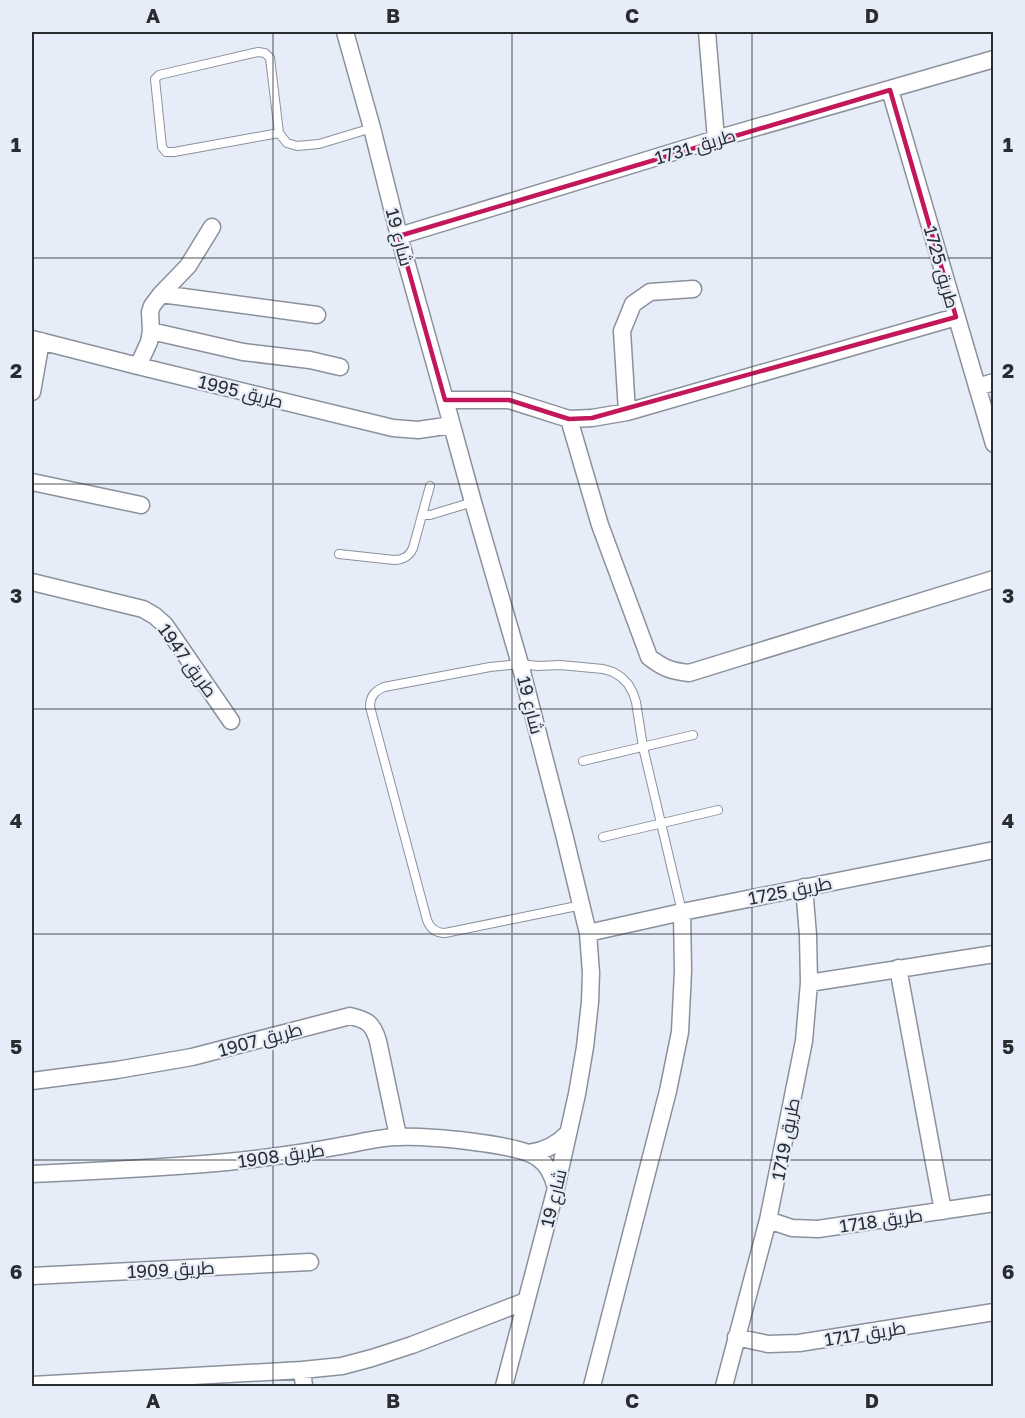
<svg xmlns="http://www.w3.org/2000/svg" width="1025" height="1418" viewBox="0 0 1025 1418" font-family="'Golos Text',Cairo,sans-serif">
<rect width="100%" height="100%" fill="#e6edf9"/>
<g fill="none" stroke-linecap="round" stroke-linejoin="round">
<defs>
<path id="service" d="M279 133 174 152H166L162 147 155 79 159 75 258 52 265 53 270 58 279 133 287 143 297 146 319 144 372 128
M422 515H430L473 502
M339 554 394 560C403 560 409 557 413 548L430 486
M583 761 693 735
M603 837 718 810
M582 905 445 933C435 933 430 928 427 920L370 707C370 696 375 691 384 687L490 667 520 664 538 666 560 665 603 669 613 672 621 677 628 684 633 693 636 702 643 747 682 912"/>
<path id="minor" d="M345 32 372 128 399 236 445 400 473 502 520 664 564 834 588 933 591 973 590 1002 585 1047 577 1094 556 1188 504 1386
M707 32 716 139
M890 90 994 444
M399 236 716 139 994 59
M161 294 317 315
M151 331 243 352 310 360 340 367
M32 339 138 366 393 428 418 430 452 425
M138 366 149 342 151 331 150 312 152 306 161 294 188 266 212 227
M977 387 994 382
M32 392 41 341
M445 400H509L569 419 600 525 649 657C663 668 671 671 689 673L994 579
M627 412 622 331 633 304 650 292 693 289
M569 419 592 418 627 412 956 317
M32 482 141 505
M32 582 143 609 155 616 165 625 231 721
M588 933 682 912 994 850
M898 968 943 1211
M809 983 994 954
M32 1081 117 1070 192 1057 350 1016C368 1020 373 1024 378 1041L398 1136
M529 1153C545 1151 557 1145 568 1133
M32 1174C97 1171 162 1168 227 1162 265 1158 303 1153 340 1146 359 1143 379 1137 399 1137 425 1136 518 1143 538 1158 548 1165 553 1176 556 1188
M768 1220 792 1228 818 1229 994 1203
M32 1276 310 1262
M736 1337 768 1344 799 1343 994 1312
M302 1370 304 1386
M32 1385 302 1370 342 1366 372 1358 412 1345 526 1301
M592 1386 668 1091 680 1032 683 971 682 912
M724 1386 768 1220 804 1041 809 983 808 935 804 887"/>
</defs>
<!-- service casing -->
<use href="#service" stroke="#8b919c" stroke-width="10"/>
<!-- minor casing -->
<use href="#minor" stroke="#8b919c" stroke-width="19"/>
<!-- service -->
<use href="#service" stroke="#fff" stroke-width="8"/>
<!-- minor -->
<use href="#minor" stroke="#fff" stroke-width="16"/>
</g>
<!-- marked area -->
<path fill="none" stroke="#c2185b" stroke-width="4.5" stroke-linejoin="round" d="M890 90 956 317 592 418 569 419 509 400H445L399 236Z"/>
<!-- grid -->
<path fill="none" stroke="#2a2c31" stroke-width="1.5" stroke-opacity="0.55" d="M273 32V1386M512 32V1386M752 32V1386M32 258H994M32 484H994M32 709H994M32 934H994M32 1160H994"/>
<g text-anchor="middle" dominant-baseline="central" stroke-width="4.5" stroke-linejoin="round" paint-order="stroke">
<!-- street labels -->
<g font-size="18" fill="#2a2c31" stroke="#e6edf9">
<text transform="translate(695 146) rotate(-17)">طريق 1731</text>
<text transform="translate(400 237) rotate(75)">شارع 19</text>
<text transform="translate(942 267) rotate(74)">طريق 1725</text>
<text transform="translate(241 391) rotate(14)">طريق 1995</text>
<text transform="translate(188 660) rotate(54)">طريق 1947</text>
<text transform="translate(531 705) rotate(76)">شارع 19</text>
<text transform="translate(790 890) rotate(-11)">طريق 1725</text>
<text transform="translate(260 1039) rotate(-15)">طريق 1907</text>
<text transform="translate(785 1139) rotate(-79)">طريق 1719</text>
<text transform="translate(281 1155) rotate(-8)">طريق 1908</text>
<text transform="translate(553 1198) rotate(-76)">شارع 19</text>
<text transform="translate(881 1220) rotate(-8)">طريق 1718</text>
<text transform="translate(171 1269) rotate(-3)">طريق 1909</text>
<text transform="translate(865 1333) rotate(-9)">طريق 1717</text>
</g>
</g>
<!-- border -->
<rect width="1025" height="1418" fill="none" stroke="#e6edf9" stroke-width="66"/>
<rect x="33" y="33" width="959" height="1352" fill="none" stroke="#2a2c31" stroke-width="2"/>
<g font-size="20" text-anchor="middle" font-weight="bold" fill="#2a2c31">
<text x="153" y="23">A</text>
<text x="393" y="23">B</text>
<text x="632" y="23">C</text>
<text x="872" y="23">D</text>
<text x="16" y="152">1</text>
<text x="1008" y="152">1</text>
<text x="16" y="378">2</text>
<text x="1008" y="378">2</text>
<text x="16" y="603">3</text>
<text x="1008" y="603">3</text>
<text x="16" y="828">4</text>
<text x="1008" y="828">4</text>
<text x="16" y="1054">5</text>
<text x="1008" y="1054">5</text>
<text x="16" y="1279">6</text>
<text x="1008" y="1279">6</text>
<text x="153" y="1408">A</text>
<text x="393" y="1408">B</text>
<text x="632" y="1408">C</text>
<text x="872" y="1408">D</text>
</g>
</svg>
